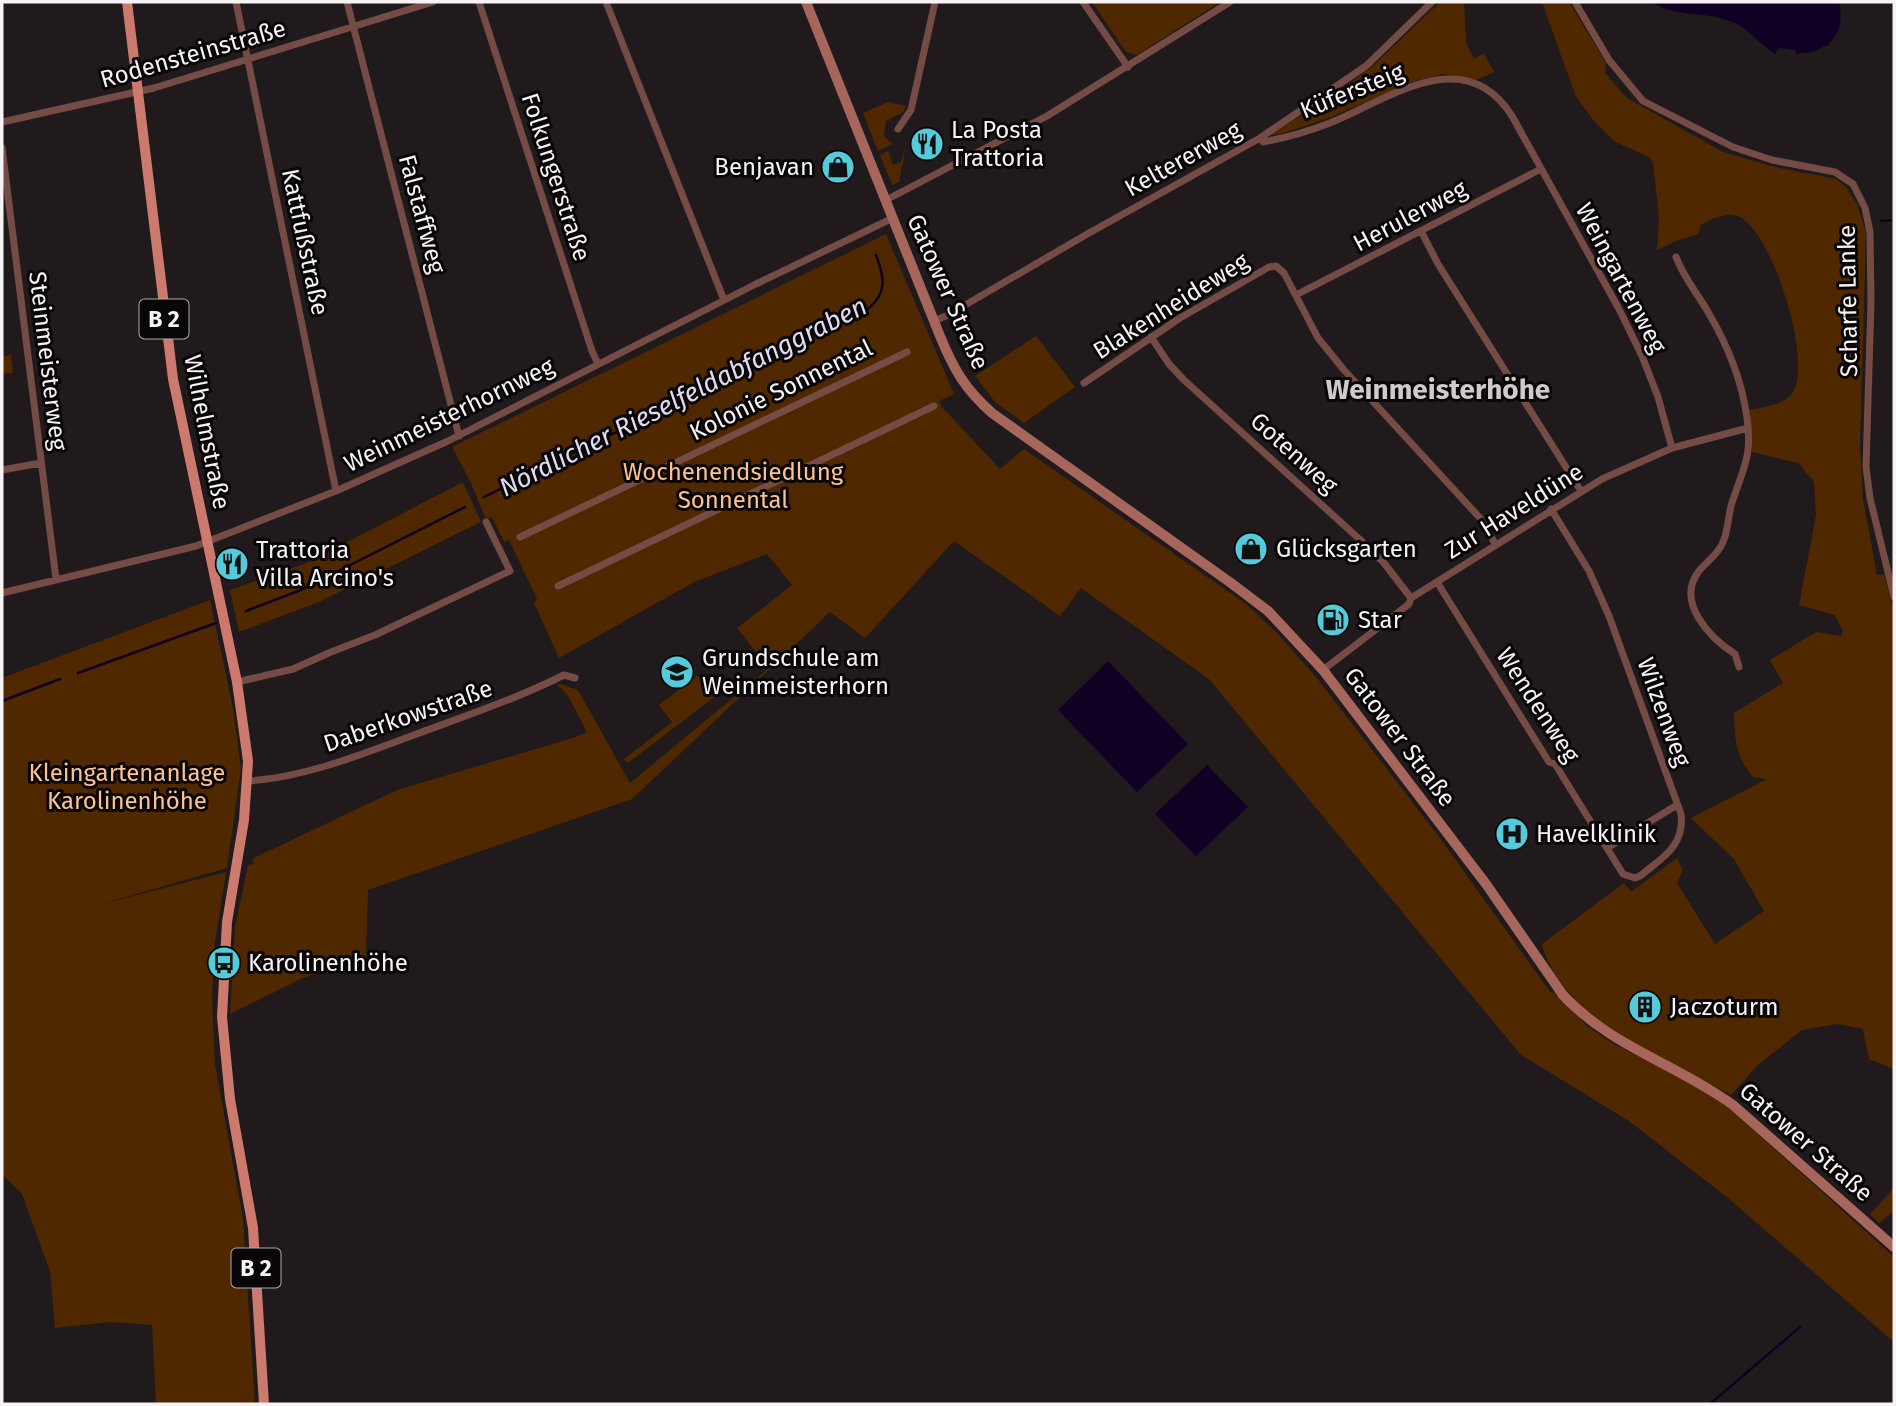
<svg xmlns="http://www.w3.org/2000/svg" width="1896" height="1406" viewBox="0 0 1896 1406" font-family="'Fira Sans',sans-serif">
<rect width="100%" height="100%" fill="#211a1c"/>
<!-- green -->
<path fill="#4f2800" d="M1092 2H1220L1137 55 1126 52Z
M1440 2H1464L1466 43 1474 58 1484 54 1494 72 1476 80 1443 74 1412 82 1331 117 1281 134 1270 135 1334 95 1372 67Z
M1542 2H1569L1606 63 1605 73 1627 98 1723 152 1779 168 1836 179 1846 187 1857 204 1866 232 1860 447 1863 499 1877 575 1884 574 1894 614V1069L1869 1059 1863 1029 1837 1024 1802 1030 1757 1066 1731 1095C1693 1074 1651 1057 1615 1034 1588 1017 1548 976 1542 944L1624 883 1631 892 1677 858 1683 870 1677 883 1715 944 1764 911 1734 859 1691 818 1767 779 1753 777C1735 755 1735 741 1734 713L1783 683 1770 660 1816 632 1841 636 1843 631 1835 615 1799 605 1816 515 1814 482 1798 463 1752 452 1749 410C1762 407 1785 405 1793 392 1813 363 1772 227 1737 216 1725 212 1711 219 1701 225L1698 234 1676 241 1657 250 1659 218 1653 163 1649 157 1614 141 1594 121 1576 97Z
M888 102 906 106 903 112 886 121 884 136 893 144 878 151 863 113Z
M906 145 899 182 892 185 880 155 894 148 888 151 893 165 901 162Z
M886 234 954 394 939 401 942 407 1000 469 1024 449 1246 604 1278 634 1317 678 1440 838 1551 993 1554 992 1587 1026 1612 1043 1686 1080 1730 1109 1894 1257V1342L1728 1198 1629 1121 1521 1055 1209 679 1081 588 1060 616 954 541 865 638 830 612 632 799 368 890 366 958 305 977 230 1014 235 927 248 865 253 864 254 858 397 790 576 737 587 732 567 694 557 685 560 684 578 690 630 783 769 668 737 628 792 585 767 554 694 582 559 658 534 603 537 599 510 542 509 540 504 542 492 517 486 519 469 479 452 447Z
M1036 336 1075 387 1024 423 995 402 975 376Z
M11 355 13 373 2 374V356Z
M463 482 481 522 319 602 239 632 230 590 307 563Z
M210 600 233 708 241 768 227 868 98 905 226 872 214 949 212 998 215 1064 243 1219 255 1404H156L152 1325 110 1322 55 1328 50 1271 22 1194 2 1174V678Z
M698 675 711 692 723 684 726 688 628 763 624 759 672 722 659 705Z
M1894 1188V1211L1879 1223 1870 1214Z"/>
<!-- water -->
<path fill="#0f0024" d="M1652 2H1839C1843 21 1840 34 1826 47L1825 46 1813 52 1795 54 1796 50 1779 48 1775 54C1758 43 1747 26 1727 20 1701 11 1676 18 1652 2Z
M1108 661 1188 744 1137 792 1058 710Z
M1207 765 1248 807 1196 856 1155 814Z"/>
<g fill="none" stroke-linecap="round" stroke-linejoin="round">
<!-- stream -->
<path stroke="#0f0024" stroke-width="2.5" d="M1881 221 1894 220
M484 497 869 308C888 292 884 276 876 255
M246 611 301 590 465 507
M78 673 216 623
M2 701 60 679
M1710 1404 1800 1327"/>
<!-- minor -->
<path stroke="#744c45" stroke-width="7" d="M236 2 336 491
M347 2 459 436
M479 2 592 351 598 364
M606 2 724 300
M1083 2 1128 67
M1575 2 1609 60 1643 101 1733 147 1772 160 1835 172 1853 184 1865 208 1870 232 1871 302 1866 467 1870 498 1894 597
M2 122 154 88 433 2
M898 129 911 110 935 2
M1260 138 1263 142C1286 138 1309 131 1330 123 1389 99 1465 41 1512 116L1619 309 1642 356 1658 397 1672 448
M2 148 56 579
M886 200 1047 116 1230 2
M1421 231 1438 264 1581 491
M1676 257C1684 278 1697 293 1708 312 1727 344 1742 381 1747 418 1753 458 1742 470 1731 506 1728 518 1728 531 1723 542 1718 555 1707 561 1699 571 1675 602 1710 638 1735 654L1739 667
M1296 295 1541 169
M934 321 948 315 1089 233 1260 138 1366 66 1432 2
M1151 337 1169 364 1184 380 1367 546 1384 563 1411 598
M1084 383 1180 318 1269 267 1276 266 1284 273 1318 338 1344 370 1480 518 1496 545
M2 470 41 463
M520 537 907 352
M1437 582 1549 762 1555 764 1623 874 1635 878 1640 876C1662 858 1685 846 1681 814L1609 616 1589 571 1551 509
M558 586 934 406
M2 593 196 546 336 491 448 441 756 284 893 218
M1323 670 1409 604 1411 598 1602 479 1672 448 1748 428
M237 682 293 669 331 652 375 635 510 571 486 522
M248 781C303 778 363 754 414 735 465 716 516 699 564 675L575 678
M1607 848 1677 805"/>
<!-- secondary -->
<path stroke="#a6665c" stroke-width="10" d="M806 2 940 336C954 370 965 389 992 413L1231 583 1268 611 1323 670 1486 884 1563 995C1611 1047 1677 1064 1733 1105L1894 1247"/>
<!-- primary -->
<path stroke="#cc7a6d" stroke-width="10" d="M127 2 173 379 237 682 248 761 244 820 227 922 222 1017 230 1099 253 1228 264 1404"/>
</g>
<!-- icons -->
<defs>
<symbol id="restaurant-disc" viewBox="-11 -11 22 22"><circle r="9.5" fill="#53cbdb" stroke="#090607"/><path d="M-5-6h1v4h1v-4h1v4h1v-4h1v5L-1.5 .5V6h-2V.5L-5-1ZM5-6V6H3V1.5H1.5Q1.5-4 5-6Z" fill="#111"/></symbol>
<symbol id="shop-disc" viewBox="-11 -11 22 22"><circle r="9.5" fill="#53cbdb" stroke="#090607"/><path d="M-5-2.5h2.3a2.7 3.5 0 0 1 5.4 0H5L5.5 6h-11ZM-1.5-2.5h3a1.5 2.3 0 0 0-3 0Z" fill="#111"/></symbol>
<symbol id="fuel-disc" viewBox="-11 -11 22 22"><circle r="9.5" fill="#53cbdb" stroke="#090607"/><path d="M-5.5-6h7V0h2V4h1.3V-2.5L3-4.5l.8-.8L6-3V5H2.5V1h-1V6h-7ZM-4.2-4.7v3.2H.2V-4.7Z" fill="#111"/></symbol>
<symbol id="school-disc" viewBox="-11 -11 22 22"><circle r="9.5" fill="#53cbdb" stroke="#090607"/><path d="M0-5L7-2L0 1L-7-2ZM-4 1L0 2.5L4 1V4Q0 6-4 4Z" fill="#111"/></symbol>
<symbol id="hospital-disc" viewBox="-11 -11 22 22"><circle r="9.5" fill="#53cbdb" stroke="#090607"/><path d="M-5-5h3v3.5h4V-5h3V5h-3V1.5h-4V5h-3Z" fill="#111"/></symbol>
<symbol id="bus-disc" viewBox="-11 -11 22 22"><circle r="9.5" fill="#53cbdb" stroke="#090607"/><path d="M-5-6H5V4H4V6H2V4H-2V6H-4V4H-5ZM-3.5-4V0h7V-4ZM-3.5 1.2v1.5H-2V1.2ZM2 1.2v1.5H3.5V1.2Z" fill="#111"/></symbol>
<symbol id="building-disc" viewBox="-11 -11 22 22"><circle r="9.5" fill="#53cbdb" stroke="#090607"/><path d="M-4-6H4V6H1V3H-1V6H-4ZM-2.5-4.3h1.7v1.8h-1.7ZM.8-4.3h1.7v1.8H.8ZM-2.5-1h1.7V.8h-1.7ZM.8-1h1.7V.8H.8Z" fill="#111"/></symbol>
</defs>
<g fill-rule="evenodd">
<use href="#restaurant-disc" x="908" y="125" width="38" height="38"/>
<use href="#shop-disc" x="819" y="148" width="38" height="38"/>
<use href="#shop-disc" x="1232" y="530" width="38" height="38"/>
<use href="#restaurant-disc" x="213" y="545" width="38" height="38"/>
<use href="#fuel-disc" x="1314" y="601" width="38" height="38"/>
<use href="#school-disc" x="658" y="653" width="38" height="38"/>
<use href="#hospital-disc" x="1493" y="815" width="38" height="38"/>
<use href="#bus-disc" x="205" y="944" width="38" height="38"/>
<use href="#building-disc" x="1626" y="988" width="38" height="38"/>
</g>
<g text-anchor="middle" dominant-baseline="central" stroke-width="6" stroke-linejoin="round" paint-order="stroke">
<!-- shield labels -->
<g fill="#090607" stroke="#b0abad" stroke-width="2">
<rect x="139.5" y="299.5" width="49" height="39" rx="5"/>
<rect x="231.5" y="1248.5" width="49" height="39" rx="5"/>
</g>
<g font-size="23" font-weight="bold" fill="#f7f2f4">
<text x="164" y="319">B 2</text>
<text x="256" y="1268">B 2</text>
</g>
<!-- street labels -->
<g font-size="24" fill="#f7f2f4" stroke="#090607">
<text transform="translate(193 54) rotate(-16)">Rodensteinstraße</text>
<text transform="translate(1352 91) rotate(-22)">Küfersteig</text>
<text transform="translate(1183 159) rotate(-29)">Keltererweg</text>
<text transform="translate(556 177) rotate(72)">Folkungerstraße</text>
<text transform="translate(422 214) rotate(75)">Falstaffweg</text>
<text transform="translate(1410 216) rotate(-28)">Herulerweg</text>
<text transform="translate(305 242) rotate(78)">Kattfußstraße</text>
<text transform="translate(1621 278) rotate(62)">Weingartenweg</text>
<text transform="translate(948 292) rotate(66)">Gatower Straße</text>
<text transform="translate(1848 301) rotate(-91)">Scharfe Lanke</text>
<text transform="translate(1171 306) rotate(-32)">Blakenheideweg</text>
<text transform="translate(48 361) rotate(83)">Steinmeisterweg</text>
<text transform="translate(781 390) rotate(-26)">Kolonie Sonnental</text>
<text transform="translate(449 415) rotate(-26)">Weinmeisterhornweg</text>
<text transform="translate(207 432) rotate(79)">Wilhelmstraße</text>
<text transform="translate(1294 453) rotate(42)">Gotenweg</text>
<text transform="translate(1514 511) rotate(-32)">Zur Haveldüne</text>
<text transform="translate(1538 705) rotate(57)">Wendenweg</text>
<text transform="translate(1664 712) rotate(70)">Wilzenweg</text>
<text transform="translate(408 716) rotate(-19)">Daberkowstraße</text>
<text transform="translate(1400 737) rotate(53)">Gatower Straße</text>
<text transform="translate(1806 1142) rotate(41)">Gatower Straße</text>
</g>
<!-- poi labels -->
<g font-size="24" fill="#f7f2f4" stroke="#090607" text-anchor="start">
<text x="951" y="130">La Posta<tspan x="951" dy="28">Trattoria</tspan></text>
<text x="814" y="167" text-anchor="end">Benjavan</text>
<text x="1276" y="549">Glücksgarten</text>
<text x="256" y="550">Trattoria<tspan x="256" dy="28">Villa Arcino's</tspan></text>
<text x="1358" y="620">Star</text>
<text x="702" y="658">Grundschule am<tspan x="702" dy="28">Weinmeisterhorn</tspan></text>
<text x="1536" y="834">Havelklinik</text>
<text x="248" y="963">Karolinenhöhe</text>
<text x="1670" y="1007">Jaczoturm</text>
</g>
<!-- park labels -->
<g font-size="24" fill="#fdc292" stroke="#090607">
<text x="733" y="472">Wochenendsiedlung<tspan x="733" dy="28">Sonnental</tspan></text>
<text x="127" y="773">Kleingartenanlage<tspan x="127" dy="28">Karolinenhöhe</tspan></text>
</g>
<!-- water labels -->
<g font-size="26" font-style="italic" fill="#e1dbf1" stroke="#090607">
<text transform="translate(683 397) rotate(-27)">Nördlicher Rieselfeldabfanggraben</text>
</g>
<!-- quarter labels -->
<g font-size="28" font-weight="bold" fill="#d2c9cb" stroke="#090607">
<text x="1438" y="389">Weinmeisterhöhe</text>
</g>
</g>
<!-- border -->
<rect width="1896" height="1406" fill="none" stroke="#f7f2f4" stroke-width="7"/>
</svg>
